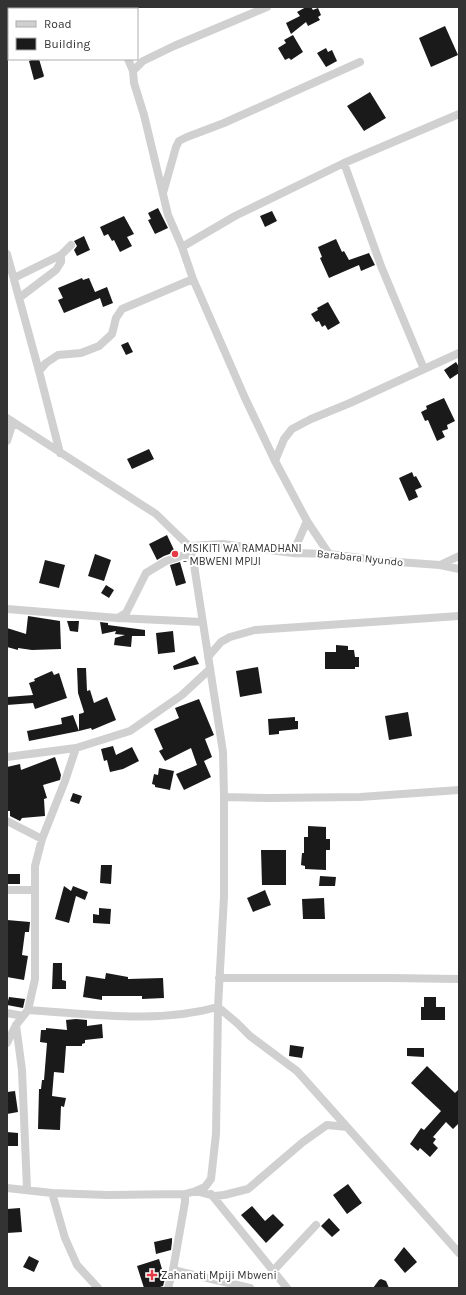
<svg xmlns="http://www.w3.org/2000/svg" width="466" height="1295" viewBox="0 0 466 1295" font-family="Karla,sans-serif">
<rect width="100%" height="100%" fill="#fff"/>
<!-- building -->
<path fill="#1a1a1a" d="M306 7H311L313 10 318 8 321 15 318 17 320 20 308 26 306 22 291 34 286 23 300 16 297 12Z
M445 26 458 55 431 67 419 38Z
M293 35 303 52 291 60 289 58 285 60 278 48 286 43 284 40Z
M326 48 328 52 332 50 337 61 326 67 317 53Z
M34 59H39L44 76 43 77 34 80 29 61Z
M370 92 386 118 364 131 347 106Z
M158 208 168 228 155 234 148 220 151 219 148 213Z
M272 211 277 221 265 227 260 216Z
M124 216 134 234 127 237 132 246 120 252 114 240 112 241 108 234 104 236 100 227Z
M84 236 90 250 77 256 74 250 77 246 74 241Z
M336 239 342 252 344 251 349 260 369 253 375 265 361 271 359 265 329 278 320 258 322 257 318 247Z
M82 278 83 280 89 278 95 292 107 287 113 303 103 307 100 298 64 313 58 300 63 298 58 288Z
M328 302 340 323 328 330 325 325 322 327 319 321 316 322 311 314 318 310 317 308Z
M128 342 133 352 126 355 121 345Z
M456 362 459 367V373L450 379 444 370Z
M444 398 455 421 447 425 448 429 442 431 445 437 437 441 428 420 425 421 421 412 427 409 426 406Z
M149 449 154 459 132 469 127 459Z
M412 472 414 477 416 476 422 487 415 490 418 497 409 501 399 478Z
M167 535 175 552 164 556 157 560 149 544Z
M95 554 111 560 104 581 88 576Z
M45 560 65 565 59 588 39 583Z
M180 562 186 583 176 586 170 565Z
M106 585 114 590 109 598 101 593Z
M28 616 60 621 61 649 32 650 18 648V650L7 647V628L26 634Z
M67 621H79L78 632 70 631Z
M100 622 108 623V625L145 630V636H132L131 647 114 645 115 638 125 635 115 634 116 631 102 634Z
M173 631 175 652 158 654 156 633Z
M336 645 348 646V650H354L355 657H359V667H355V669H325V652H336Z
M195 656 199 664 174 670 173 666Z
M258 667 262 693 240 697 236 671Z
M77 668H86L87 691 90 690 94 703 107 697 116 720 92 730 91 728 79 731V714L83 713 84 712 78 693Z
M52 671 54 675 59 673 67 698 35 709 33 703 7 705V697L33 695 29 683 35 681 34 679Z
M199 699 214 735 205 739 212 757 204 761 211 777 184 790 176 774 197 765 191 748 165 761 159 751 163 749 154 729 179 718 175 708Z
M408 712 412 736 389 740 385 716Z
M73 715 79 731 29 741 27 731 62 724 61 718Z
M295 717V721H298V729L279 731V734L269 735 268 719Z
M113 746 116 755 132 747 139 761 123 769 110 772 107 760 104 761 101 749Z
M55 757 61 775 60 780 43 785 47 798 44 799 45 816 22 818 20 821 10 816V811H7V767L20 764 21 770Z
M159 768 174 771 170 790 155 787V785L152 784 154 774 158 775Z
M73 793 82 796 79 804 70 801Z
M308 826 326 827V839H330V850H326V870L305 869V866L301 865 302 853H304V837H308Z
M261 850H286V885H262Z
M101 865H112L111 884 100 883Z
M7 874H20V884H7Z
M320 876 336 877 335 886H319Z
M64 886 71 891 73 886 88 892 85 900 76 896 69 923 55 919Z
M265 890 271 905 253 912 247 898Z
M324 898 325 919H303L302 899Z
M99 908 111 909 110 924 93 923V914L99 915Z
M7 920 30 922 29 932H25L22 955 28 956 24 980 7 977Z
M53 963H62V980L66 981V989H52Z
M106 973 128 977V979L163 978 164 998 142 999V996H102V1000L83 997 86 976 105 979Z
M9 997 25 999 23 1008 7 1005Z
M424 997H436V1007H445V1020H421V1007H424Z
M76 1019 87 1020V1026L102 1024 103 1038 85 1040V1043L82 1044V1046H66L64 1073 54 1072 52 1096 66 1098 64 1107 61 1106 60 1130 38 1129 39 1089H41L42 1080H44L47 1043 40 1042 41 1030H46V1028L67 1030 66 1020Z
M290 1045 304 1047 302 1058 289 1056Z
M407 1048H424V1057L407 1056Z
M427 1066 455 1093 459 1089V1123L453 1129 446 1122 433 1137 436 1139 433 1143 438 1148 430 1157 420 1148 418 1151 410 1144 421 1128 424 1130 441 1111 411 1083Z
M15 1091 18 1112 7 1114V1092Z
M7 1132 18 1133V1146H7Z
M348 1184 362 1203 347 1214 333 1195Z
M252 1206 265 1221 273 1214 284 1225 266 1243 241 1215Z
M20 1208 22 1232 7 1233V1209Z
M329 1218 340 1230 332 1237 321 1226Z
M172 1238V1242L171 1250 156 1254 154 1242Z
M404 1247 417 1262 405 1273 394 1260Z
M29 1256 39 1261 34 1272 23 1267Z
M159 1259 165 1279 163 1286 157 1288H144L137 1266Z
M381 1279 386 1281 389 1288H373L379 1280Z"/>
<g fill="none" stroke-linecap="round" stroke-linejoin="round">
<!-- street -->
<path stroke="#d0d0d0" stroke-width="8" d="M107 7 108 9
M267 7 174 46 143 61 133 71 134 83 144 115 168 215 182 247 193 279 245 398 275 461 307 521 329 554
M128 59 133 71
M344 163 381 266 424 369
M163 193 176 147 179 141 187 137 224 123 360 62
M182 247 235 216 344 163 459 114
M7 254 39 371 60 453
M14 278 61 255 71 245
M19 298 56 270 61 262V255
M39 371 46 363 58 355 81 353 99 346 112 334 116 318 122 309 193 279
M7 418 156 514 189 546 194 565 223 752 224 797V896L218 1007 216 1134 211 1179 205 1187 196 1191 185 1194 107 1195 52 1193 7 1188
M7 441 13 422
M275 461 284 439 292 429 311 419 350 403 459 353
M189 546 223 544 293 553 329 554 384 561 440 565 459 569
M293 553 307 521
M440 565 459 556
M7 609 118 618 202 622
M118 618 126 613 146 573 166 561 191 553
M208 657 221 642 230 637 255 630 459 616
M7 757 76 748 130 731 182 695 210 669
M224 797 268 798 360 797 459 790
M7 821 42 839
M7 890H34
M219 978H389L459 979
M28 1010C91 1014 156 1024 218 1007L237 1023 250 1036 297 1071 347 1127
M7 1013 23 1016
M16 1025 22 1070 27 1189
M7 1043 16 1025 28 1010 35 979V866L42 839 65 781 76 748
M196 1191 214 1196 224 1195 248 1189 303 1142 327 1125 347 1127 459 1253
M52 1193 65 1238 77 1265 98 1288
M211 1194 287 1288
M173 1270 250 1288
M273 1271 316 1225
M168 1288 173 1270 185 1202V1194"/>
</g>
<!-- markers -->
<g fill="#e63946" stroke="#fff" stroke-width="1.5">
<circle cx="175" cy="554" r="4"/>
<path d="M150 1269h4v4h4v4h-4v4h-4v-4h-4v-4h4z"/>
</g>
<g text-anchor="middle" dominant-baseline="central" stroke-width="4" stroke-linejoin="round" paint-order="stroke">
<!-- poi labels -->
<g font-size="11" fill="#333" stroke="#fff" text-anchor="start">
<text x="183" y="548">MSIKITI WA RAMADHANI<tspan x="183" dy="13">- MBWENI MPIJI</tspan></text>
<text x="161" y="1275">Zahanati Mpiji Mbweni</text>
</g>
<!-- street labels -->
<g font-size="11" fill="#333" stroke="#fff">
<text transform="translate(360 558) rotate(6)">Barabara Nyundo</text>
</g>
</g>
<!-- border -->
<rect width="466" height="1295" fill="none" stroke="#333333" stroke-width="16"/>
<!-- legend -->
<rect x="8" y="8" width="130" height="52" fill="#ffffff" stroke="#adadad"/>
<rect x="16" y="21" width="20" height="6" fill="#d0d0d0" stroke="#adadad"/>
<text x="44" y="28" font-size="12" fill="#333333">Road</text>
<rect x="16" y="38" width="20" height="12" fill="#1a1a1a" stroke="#adadad"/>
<text x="44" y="48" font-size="12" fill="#333333">Building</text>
</svg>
